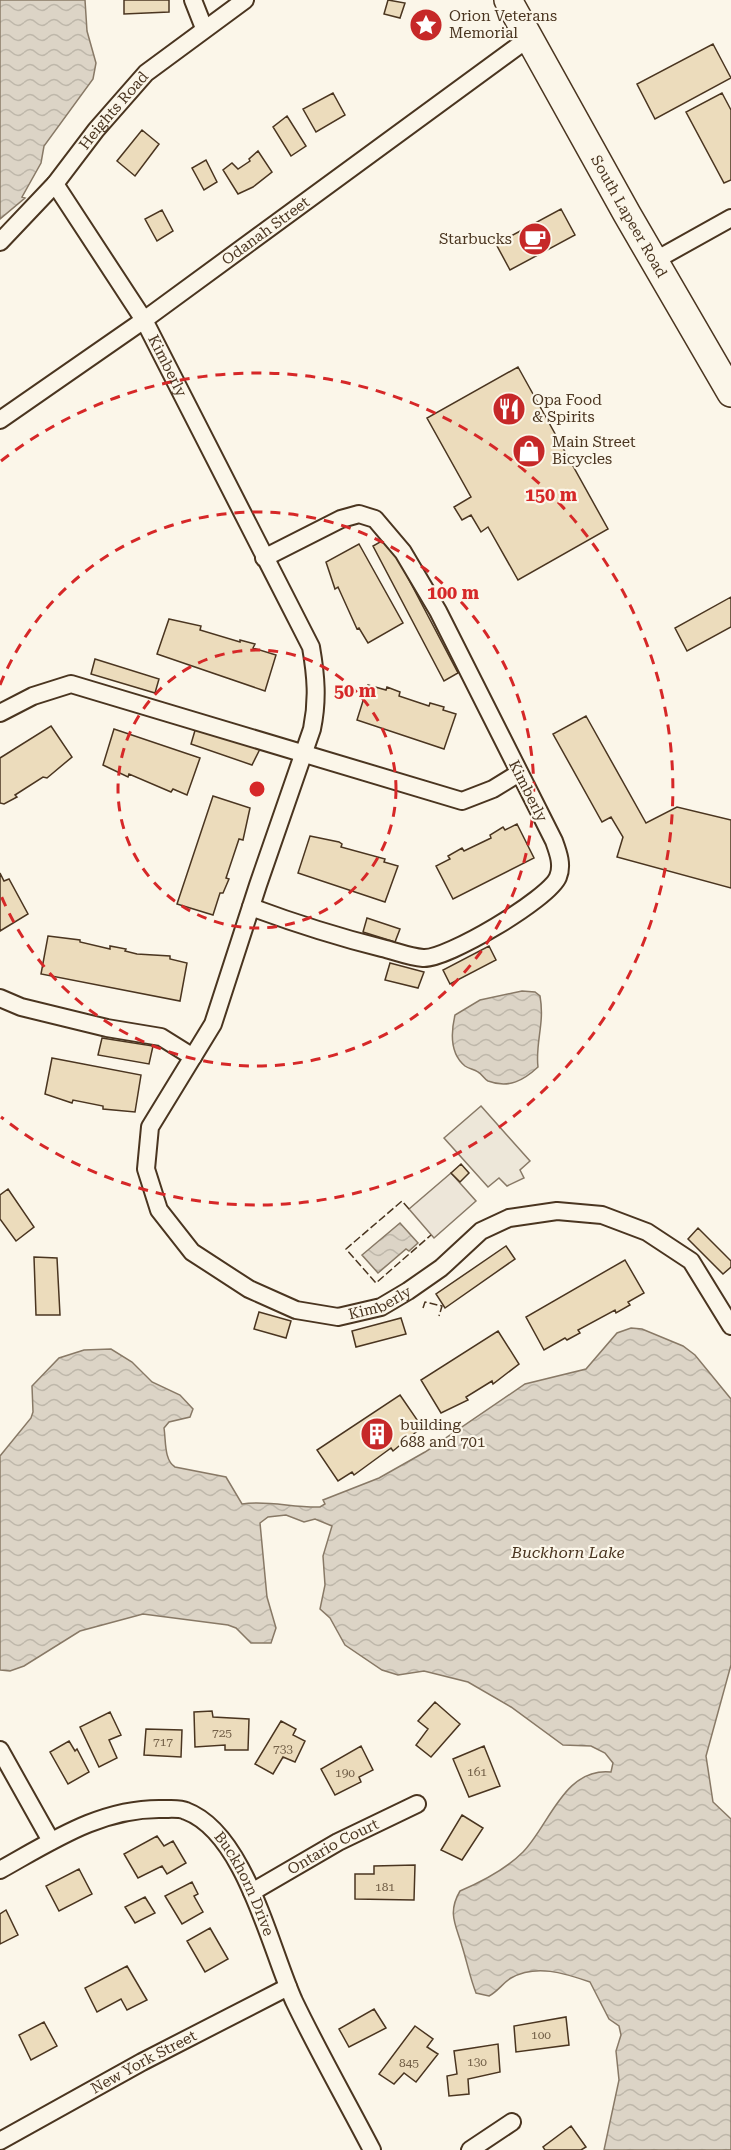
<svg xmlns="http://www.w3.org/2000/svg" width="731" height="2150" viewBox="0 0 731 2150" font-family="'Roboto Serif',serif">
<defs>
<pattern id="water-waves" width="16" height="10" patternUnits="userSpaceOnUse" patternTransform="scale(1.5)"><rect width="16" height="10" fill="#dcd4c6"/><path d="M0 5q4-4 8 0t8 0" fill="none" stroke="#beb7aa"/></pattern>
</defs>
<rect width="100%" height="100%" fill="#fbf6e9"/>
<!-- park -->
<path fill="#ede6d9" stroke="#887966" stroke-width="1.5" d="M451 1173 476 1201 434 1238 409 1209Z"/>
<!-- parking -->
<path fill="#ede7d9" stroke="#887966" stroke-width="1.5" d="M481 1106 530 1161 520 1170 524 1178 507 1186 499 1178 488 1187 444 1138Z"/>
<!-- water -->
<path fill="url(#water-waves)" stroke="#887966" stroke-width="1.5" d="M0 0H85L87 31 96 63 93 79 44 146 41 163 22 197 25 198 0 219Z
M522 991 535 992 540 996C545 1024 535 1043 538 1067 524 1080 509 1089 488 1081 484 1079 482 1074 478 1072 474 1069 469 1069 465 1066 449 1053 451 1032 455 1015L480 1000Z
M400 1223 418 1243 409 1251 406 1249 378 1273 362 1255Z
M631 1328 642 1329 683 1346 695 1355 731 1399V1665L706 1756 713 1802 731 1819V2150H604L619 2080 616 2051 621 2035 619 2026 609 2019 590 1982C564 1973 536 1964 511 1978 503 1983 497 1992 489 1996L476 1993C470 1978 467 1962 462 1946 456 1925 447 1913 460 1891 481 1882 506 1869 523 1852 549 1826 564 1767 611 1772L613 1763 605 1753 591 1746 563 1745 511 1707 468 1682 424 1671 398 1675 382 1670 345 1645 330 1618 320 1609 325 1585 323 1556 332 1526 315 1519 304 1522 286 1515 268 1517 260 1523 267 1597 276 1628 271 1643H251L236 1628 228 1625 143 1614 80 1631 24 1666 10 1671 0 1670V1456L31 1418 33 1412 32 1386 59 1358 84 1350 111 1349 132 1362 152 1382 180 1395 193 1409 190 1417 169 1422 164 1428C166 1441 164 1460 175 1467L226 1477 242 1504C267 1500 294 1508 320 1507L325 1504 323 1500 379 1478 425 1452 525 1384 586 1369 617 1333Z"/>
<!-- building -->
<path fill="#ecdcbc" stroke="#4a3520" stroke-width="1.5" d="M124 0H169V12L124 14Z
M388 0 405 3 400 18 384 14Z
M713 44 731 78 655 119 637 84Z
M333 93 345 115 316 132 303 109Z
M722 93 731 110V180L724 183 686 112Z
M287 116 306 146 291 156 273 127Z
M142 130 159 144 135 176 117 161Z
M258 151 272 172 253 187 238 194 223 170 232 163 238 169 250 161 249 159Z
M206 160 217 182 204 190 192 168Z
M561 209 575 235 510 270 496 244Z
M162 210 173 231 157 241 145 219Z
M518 367 608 529 518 580 488 527 481 532 471 515 462 520 454 507 471 497 427 418Z
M387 538 458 673 444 681 373 546Z
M359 544 403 623 368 643 359 628 357 629 338 587 335 589 326 562Z
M731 597V627L687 651 675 628Z
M169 619 201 626 200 630 240 642V640L255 644 253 648 276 655 265 691 157 654Z
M95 659 159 679 155 693 91 674Z
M368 685 386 690 387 687 400 692 399 696 429 706 430 703 444 707 443 710 456 714 444 749 357 720Z
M586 716 646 823 677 807 731 820V888L617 857 623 837 611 817 602 822 553 734Z
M51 726 72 757 47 778 43 777 15 795 17 797 4 804 0 803V758Z
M196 727 260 749 252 765 191 744Z
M114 729 200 758 187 795 173 789 171 792 129 774 128 777 103 765Z
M213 796 250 808 243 840 239 839 226 878 229 879 223 893H220L213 915 177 904Z
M517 824 534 858 453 899 436 866 450 859 448 856 462 848 464 851 491 838 490 835 503 827 505 830Z
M310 836 339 842 342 844 341 847 385 859 384 862 398 866 385 902 298 873Z
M0 873 4 881 9 879 28 914 0 931Z
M367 918 400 929 395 942 363 932Z
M48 936 80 940V942L110 949V946L126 949 125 951 137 954 170 956V959L187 963 180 1001 41 974Z
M489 946 496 960 450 984 443 970Z
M390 963 424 972 418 988 385 980Z
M102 1038 153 1046 149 1064 98 1055Z
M52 1058 141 1075 135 1112 103 1109V1106L73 1100 72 1103 45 1094Z
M461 1164 469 1173 460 1182 451 1173Z
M8 1189 34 1227 16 1241 0 1219V1195Z
M698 1228 731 1261V1267L723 1274 688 1239Z
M506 1246 515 1259 445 1308 436 1294Z
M34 1257 57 1258 60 1315H36Z
M625 1260 644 1293 628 1302 630 1305 616 1313 615 1310 578 1330 580 1333 567 1340 565 1338 544 1350 526 1317Z
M259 1312 291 1321 286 1338 254 1329Z
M401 1318 406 1334 356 1347 352 1331Z
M498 1331 519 1364 493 1384 492 1381 466 1397 468 1400 441 1413 421 1380Z
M400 1395 422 1427 393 1451 391 1448 354 1475 352 1472 338 1481 317 1450Z
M435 1702 460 1724 431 1757 416 1745 428 1729 418 1721Z
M212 1711 213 1717 249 1719 248 1750H225V1745L195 1747 194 1712Z
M110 1712 121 1735 109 1740 117 1758 99 1767 80 1727Z
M281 1721 296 1729 293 1735 305 1741 295 1762 283 1757 273 1774 255 1764Z
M146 1729 182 1730 181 1757 144 1755Z
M69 1741 75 1751 77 1749 89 1772 68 1784 50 1752Z
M361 1746 373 1770 359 1777 361 1782 335 1795 321 1769Z
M484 1746 500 1786 469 1797 453 1759Z
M462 1815 483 1828 462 1860 441 1850Z
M157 1836 164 1846 173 1841 186 1863 167 1874 162 1866 138 1878 124 1854Z
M415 1865 414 1900 355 1899V1874H374V1866Z
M79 1869 92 1894 59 1911 46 1886Z
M192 1882 198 1894 194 1896 203 1912 182 1924 165 1896Z
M145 1897 155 1913 135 1923 125 1907Z
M6 1910 18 1935 0 1944V1914Z
M210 1928 228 1959 205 1972 187 1941Z
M127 1966 147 2000 127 2010 121 1999 97 2012 85 1988Z
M374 2009 386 2028 349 2047 339 2029Z
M566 2017 569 2045 516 2052 514 2026Z
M44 2022 57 2046 31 2060 19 2035Z
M415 2026 433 2039 427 2047 438 2054 416 2082 404 2073 394 2084 379 2074Z
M498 2044 500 2072 468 2079 469 2094 449 2096 447 2076 457 2074 454 2051Z
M571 2126 586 2147 581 2150H545L543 2147Z"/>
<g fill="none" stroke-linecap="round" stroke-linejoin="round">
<defs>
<g id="street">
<path d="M193 0 204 28"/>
<path id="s1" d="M55 184 144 320 311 647C316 676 318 700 312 729L258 885 213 1024 150 1127 146 1169 159 1210 192 1252 249 1289 296 1310 338 1317 381 1307 408 1291 441 1268 481 1231 509 1218 557 1211 602 1215 647 1232 691 1261 731 1326"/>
<path id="s2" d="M0 242 55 184 96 130 146 73 245 0"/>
<path d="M654 261 731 218"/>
<path id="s3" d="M0 420 144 320 529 38"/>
<path d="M0 713 33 696 71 684 462 801 493 789 519 773"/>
<path d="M251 907C294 923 338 937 382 948 395 951 409 957 423 958 446 960 549 899 558 877 563 865 558 852 554 841L438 611 403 552 375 519 359 514 341 519 264 558"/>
<path d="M0 998 21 1007 107 1028 161 1037 193 1057"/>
<path d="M0 1750 51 1841"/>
<path id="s4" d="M0 1870C52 1841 102 1807 164 1809 171 1809 180 1808 186 1811 245 1833 270 1948 294 2001 318 2051 346 2100 372 2150"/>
<path id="s5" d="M252 1892 338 1842 417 1804"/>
<path id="s6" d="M0 2141 142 2062 288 1987"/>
<path d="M470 2150 512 2122"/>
</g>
<g id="primary">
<path id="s7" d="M508 0 627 214 731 393"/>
</g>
</defs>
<!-- street casing -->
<use href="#street" stroke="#4a3520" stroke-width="20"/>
<!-- primary casing -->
<use href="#primary" stroke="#4a3520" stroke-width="30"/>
<!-- street -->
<use href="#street" stroke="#fbf6e9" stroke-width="16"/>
<!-- primary -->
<use href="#primary" stroke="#fbf6e9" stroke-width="27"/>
<!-- fence -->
<path stroke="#4a3520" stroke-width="1.5" stroke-dasharray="8 3" stroke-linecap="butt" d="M409 1209 402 1201 346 1249 376 1283 431 1235
M423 1308 425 1302 442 1306 439 1316"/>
</g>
<!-- distance rings -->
<g fill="none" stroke="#d62828" stroke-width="3" stroke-dasharray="10 8">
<circle cx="257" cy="789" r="139"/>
<path d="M0 685A277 277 0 1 1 0 893"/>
<path d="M1 461A416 416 0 1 1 1 1117"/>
</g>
<!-- icons -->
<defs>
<symbol id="sight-disc" viewBox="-11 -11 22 22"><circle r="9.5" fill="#c62828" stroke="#fbf6e9"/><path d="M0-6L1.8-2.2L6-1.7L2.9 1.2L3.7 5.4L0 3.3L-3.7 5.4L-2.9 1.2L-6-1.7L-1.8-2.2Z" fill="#fff"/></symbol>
<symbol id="cafe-disc" viewBox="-11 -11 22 22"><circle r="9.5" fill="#c62828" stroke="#fbf6e9"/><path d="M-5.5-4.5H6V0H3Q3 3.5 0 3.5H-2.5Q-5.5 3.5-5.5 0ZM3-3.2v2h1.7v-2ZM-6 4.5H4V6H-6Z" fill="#fff"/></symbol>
<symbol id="restaurant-disc" viewBox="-11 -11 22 22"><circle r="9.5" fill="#c62828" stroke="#fbf6e9"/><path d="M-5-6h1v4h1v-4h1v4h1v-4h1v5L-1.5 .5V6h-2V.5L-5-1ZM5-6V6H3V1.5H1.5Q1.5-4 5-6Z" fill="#fff"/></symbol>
<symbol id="shop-disc" viewBox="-11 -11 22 22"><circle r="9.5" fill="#c62828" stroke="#fbf6e9"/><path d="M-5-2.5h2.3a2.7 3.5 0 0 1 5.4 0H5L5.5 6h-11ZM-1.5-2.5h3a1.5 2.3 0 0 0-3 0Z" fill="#fff"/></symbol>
<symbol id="building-disc" viewBox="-11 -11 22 22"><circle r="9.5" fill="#c62828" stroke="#fbf6e9"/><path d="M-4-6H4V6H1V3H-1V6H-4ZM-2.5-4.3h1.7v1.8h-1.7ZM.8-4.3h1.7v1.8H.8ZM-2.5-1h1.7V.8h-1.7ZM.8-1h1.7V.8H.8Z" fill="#fff"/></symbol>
</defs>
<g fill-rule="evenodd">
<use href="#sight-disc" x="407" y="6" width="38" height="38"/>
<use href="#cafe-disc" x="516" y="220" width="38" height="38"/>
<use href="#restaurant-disc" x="490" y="390" width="38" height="38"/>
<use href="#shop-disc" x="510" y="432" width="38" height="38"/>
<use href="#building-disc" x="358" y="1415" width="38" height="38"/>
</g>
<g text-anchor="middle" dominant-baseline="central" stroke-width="4.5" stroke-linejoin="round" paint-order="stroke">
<!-- number labels -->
<g font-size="12" fill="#725f47">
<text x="222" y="1733">725</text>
<text x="163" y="1742">717</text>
<text x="283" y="1749">733</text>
<text x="477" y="1772">161</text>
<text x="345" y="1773">190</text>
<text x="385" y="1887">181</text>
<text x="541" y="2035">100</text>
<text x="477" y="2062">130</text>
<text x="409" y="2063">845</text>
</g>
<!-- poi labels -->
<g font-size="15" fill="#4a3520" stroke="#fbf6e9" text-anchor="start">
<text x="449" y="16">Orion Veterans<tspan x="449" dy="17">Memorial</tspan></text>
<text x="512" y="239" text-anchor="end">Starbucks</text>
<text x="532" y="400">Opa Food<tspan x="532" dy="17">&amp; Spirits</tspan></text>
<text x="552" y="442">Main Street<tspan x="552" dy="17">Bicycles</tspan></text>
<text x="400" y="1425">building<tspan x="400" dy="17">688 and 701</tspan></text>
</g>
<!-- street labels -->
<g font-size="15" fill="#4a3520" stroke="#fbf6e9">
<text stroke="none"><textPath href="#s2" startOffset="174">Heights Road</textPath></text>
<text stroke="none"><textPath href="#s7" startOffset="248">South Lapeer Road</textPath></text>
<text stroke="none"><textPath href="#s3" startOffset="326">Odanah Street</textPath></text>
<text stroke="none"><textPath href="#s1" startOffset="214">Kimberly</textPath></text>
<text transform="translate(528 791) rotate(63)">Kimberly</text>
<text stroke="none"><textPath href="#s1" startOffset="1389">Kimberly</textPath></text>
<text stroke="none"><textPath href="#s5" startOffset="93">Ontario Court</textPath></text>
<text stroke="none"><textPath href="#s4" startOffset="296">Buckhorn Drive</textPath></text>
<text stroke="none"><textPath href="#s6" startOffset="164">New York Street</textPath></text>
</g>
<!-- water labels -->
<g font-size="16" font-style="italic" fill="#4a3520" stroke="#fbf6e9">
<text x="568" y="1552">Buckhorn Lake</text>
</g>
</g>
<circle cx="257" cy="789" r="9" fill="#d62828" stroke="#fbf6e9" stroke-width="3"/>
<g font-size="18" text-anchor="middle" font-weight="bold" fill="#d62828" stroke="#fbf6e9" stroke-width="4.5" stroke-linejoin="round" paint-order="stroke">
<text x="551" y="501">150 m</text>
<text x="453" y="599">100 m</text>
<text x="355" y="697">50 m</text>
</g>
</svg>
